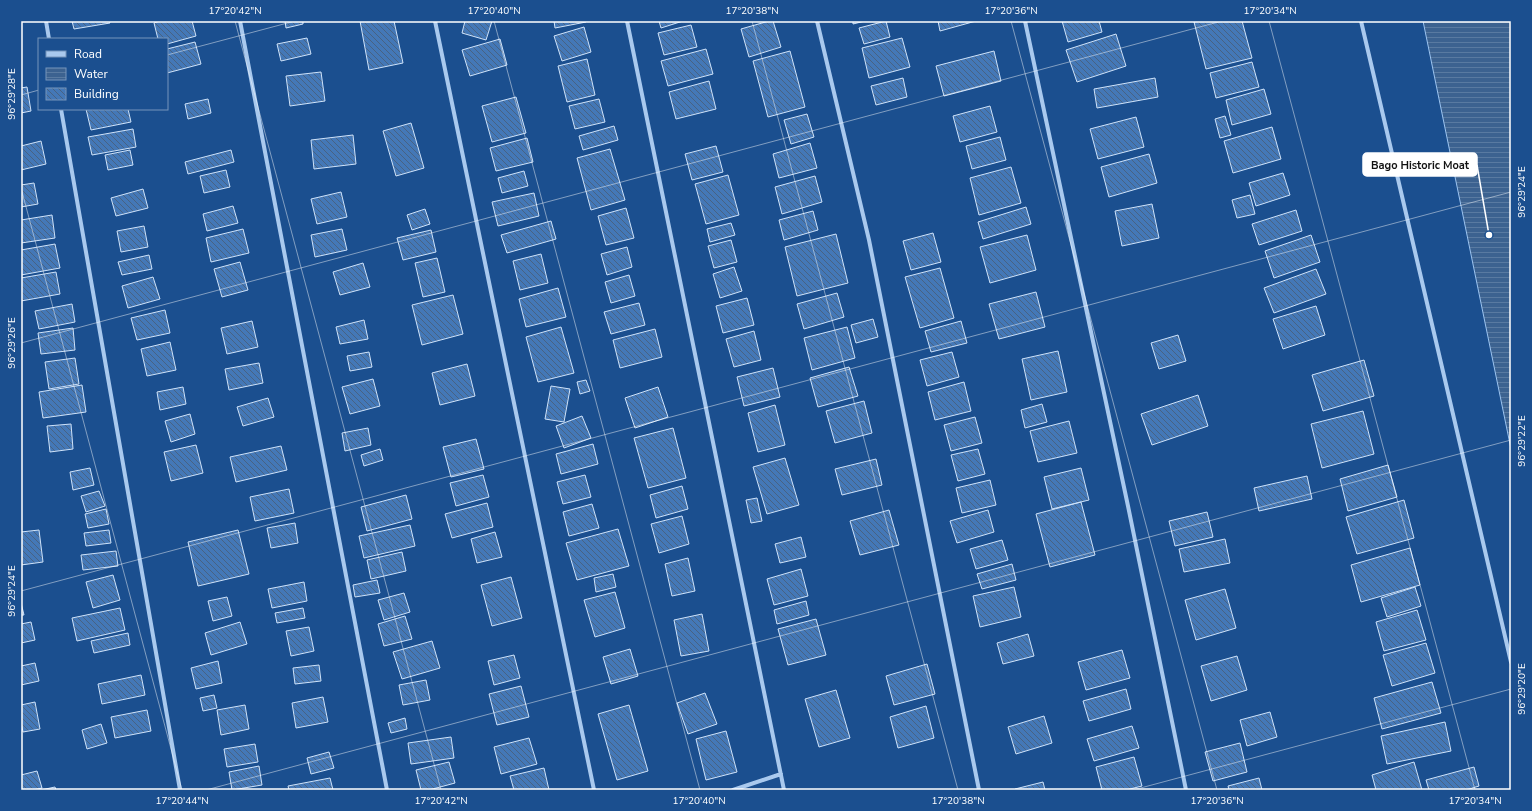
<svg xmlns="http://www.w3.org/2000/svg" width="1532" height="811" viewBox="0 0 1532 811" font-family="'Nunito Sans',sans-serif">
<defs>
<pattern id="water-rules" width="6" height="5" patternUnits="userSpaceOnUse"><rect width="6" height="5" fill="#3c6290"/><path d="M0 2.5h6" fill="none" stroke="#597aa1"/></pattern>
<pattern id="building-back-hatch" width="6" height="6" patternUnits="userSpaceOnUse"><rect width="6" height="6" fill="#4478b7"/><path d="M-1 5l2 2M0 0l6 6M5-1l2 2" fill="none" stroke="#486282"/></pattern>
</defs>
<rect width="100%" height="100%" fill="#1b4f8f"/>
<!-- water -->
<path fill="url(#water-rules)" stroke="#9cc4f0" d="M1423 21H1511V449Z"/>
<!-- building -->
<path fill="url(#building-back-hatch)" stroke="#cfe3fa" d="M72 21H109L110 23 74 29Z
M160 21H192L196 36 167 44V39H158L154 23Z
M285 21H303V24L286 28Z
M360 21H394L403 63 369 70Z
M465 21H492L486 40 462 33Z
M554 21H586V22L555 28Z
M659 21H683L661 28Z
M769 21H773L781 47 749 57 741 29Z
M853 21H865L853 24Z
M886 21 890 37 864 44 859 28Z
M938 21H976L940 31Z
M1062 21H1099L1102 32 1068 42Z
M1198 21H1242L1252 58 1206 69 1194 22Z
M691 25 697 47 664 55 658 33Z
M584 27 591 52 562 61 554 36Z
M1116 34 1126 66 1077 82 1066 50Z
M307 38 311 54 281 61 277 44Z
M902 38 910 67 869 78 862 48Z
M500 39 507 65 470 76 462 50Z
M195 42 201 64 167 73V49Z
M706 49 713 74 668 86 661 61Z
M790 51 805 107 768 117 753 61Z
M994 51 1001 81 944 96 936 66Z
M587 59 595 95 567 102 558 66Z
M1252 62 1259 87 1216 98 1210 73Z
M321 72 325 101 290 106 286 76Z
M903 78 907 97 876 105 871 86Z
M1155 78 1158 97 1097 108 1094 89Z
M709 81 716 109 676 119 669 92Z
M27 87 31 111 21 113V88Z
M1264 89 1271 114 1232 125 1226 100Z
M516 97 526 133 492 142 482 106Z
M208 99 211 113 188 119 185 104Z
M599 99 605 122 575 129 569 106Z
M990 106 997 132 960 142 953 116Z
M86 109H128L131 122 91 130Z
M807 114 814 137 791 144 784 120Z
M1225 116 1231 135 1220 138 1215 119Z
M1136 117 1144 147 1098 159 1090 129Z
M411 123 424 168 396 176 383 131Z
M614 126 618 140 583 150 579 136Z
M1272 127 1281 159 1233 173 1224 141Z
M133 129 136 147 92 155 88 137Z
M353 135 356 164 314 169 311 140Z
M1000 137 1006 160 972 169 966 146Z
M527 138 533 162 496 171 490 148Z
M41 141 46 164 21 170V146Z
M810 143 817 168 779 178 773 154Z
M716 146 723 172 692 180 685 154Z
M610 149 625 200 591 210 577 158Z
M130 150 133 165 108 170 105 155Z
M231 150 234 162 188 174 185 162Z
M1149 154 1157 183 1109 197 1101 167Z
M1011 167 1021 203 979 215 970 178Z
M226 170 230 187 204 193 200 176Z
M524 171 528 186 502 193 498 178Z
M1283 173 1290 195 1256 206 1249 183Z
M728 175 739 215 706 224 695 184Z
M815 176 822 202 782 214 775 187Z
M34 183 38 204 21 207V185Z
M143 189 148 208 116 216 111 198Z
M341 192 347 217 317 224 311 199Z
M534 193 539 216 498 226 492 202Z
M1250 195 1255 214 1237 218 1232 200Z
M1152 204 1159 238 1122 246 1115 211Z
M233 206 238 223 207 231 203 214Z
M1026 207 1031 224 983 239 978 222Z
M626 208 634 238 606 245 598 216Z
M425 209 430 224 412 230 407 215Z
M1296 210 1302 231 1259 245 1252 224Z
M813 211 818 230 784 240 779 220Z
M52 215 55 238 21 243V220Z
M551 221 556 239 507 253 501 235Z
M731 223 735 235 710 242 707 229Z
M144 226 148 247 121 252 117 231Z
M243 229 249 253 211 262 206 238Z
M342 229 347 250 315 257 311 235Z
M431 230 436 252 403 260 397 238Z
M933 233 941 262 911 270 903 241Z
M836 234 848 283 797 296 785 247Z
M1027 235 1036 270 990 283 980 247Z
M1311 235 1320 262 1274 278 1265 251Z
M731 240 737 262 714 268 708 246Z
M55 244 60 268 21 275V250Z
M627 247 632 267 607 275 601 254Z
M541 254 548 283 520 290 513 261Z
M149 255 152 269 122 275 118 262Z
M437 258 445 292 423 297 415 263Z
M240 262 248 290 222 297 214 269Z
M363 263 370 287 340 295 333 272Z
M734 267 742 291 720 298 713 274Z
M940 268 954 318 920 328 905 277Z
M1316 269 1326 294 1274 313 1264 288Z
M56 272 60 294 21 301V278Z
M629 275 635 296 611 303 605 282Z
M153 277 160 299 128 308 122 286Z
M558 288 566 317 526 327 519 299Z
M1036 292 1045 327 999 339 989 304Z
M837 293 844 317 804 329 797 304Z
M453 295 463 334 422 345 412 305Z
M747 298 754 325 723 333 716 306Z
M639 303 645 325 611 334 604 312Z
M72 304 75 322 39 329 35 311Z
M1316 306 1325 335 1283 349 1273 319Z
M165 310 170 333 137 340 131 318Z
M873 319 878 337 856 343 851 325Z
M364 320 368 339 340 344 336 327Z
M252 321 258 347 227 354 221 328Z
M961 321 967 343 931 352 925 331Z
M561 327 574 373 538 382 526 337Z
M847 327 855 358 812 370 804 338Z
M73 328 75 350 41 354 38 333Z
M655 329 662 357 620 368 613 340Z
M754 331 761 360 734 367 726 339Z
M1178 335 1186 361 1159 369 1151 343Z
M170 342 176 370 147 376 141 349Z
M1058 351 1067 392 1031 400 1022 359Z
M369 352 372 367 350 371 347 356Z
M952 352 959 377 927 386 920 360Z
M75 358 79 384 49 389 45 362Z
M1364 360 1374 396 1323 411 1312 375Z
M259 363 263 383 229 390 225 369Z
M467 364 475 396 440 405 432 373Z
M849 367 858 396 818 407 810 378Z
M773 368 780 397 744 406 737 377Z
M373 379 380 406 350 414 342 387Z
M586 380 590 391 580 394 577 382Z
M964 382 971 411 935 420 928 392Z
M82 385 86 412 43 418 39 392Z
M551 386 570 389 564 422 545 419Z
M183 387 186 404 160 410 157 392Z
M658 387 668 417 635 428 625 398Z
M1198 395 1208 426 1152 445 1141 414Z
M268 398 274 417 243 426 237 407Z
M864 401 872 433 835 443 826 411Z
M1042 404 1047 422 1025 428 1021 410Z
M775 405 785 445 758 452 748 413Z
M1363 411 1374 454 1322 468 1311 424Z
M190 414 195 434 171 442 165 421Z
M582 416 591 438 564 448 556 426Z
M975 417 982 443 951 451 944 425Z
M1069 421 1077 453 1038 462 1030 431Z
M71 424 73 449 50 452 47 426Z
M368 428 371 445 345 451 342 433Z
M673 428 686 478 648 488 634 438Z
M476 439 484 469 451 477 443 447Z
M593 444 598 464 561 474 556 454Z
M196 445 203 473 171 481 164 452Z
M281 446 287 470 236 482 230 457Z
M380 449 383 460 364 466 361 455Z
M978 449 985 474 958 481 951 455Z
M785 458 799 505 767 514 753 467Z
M876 459 882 485 842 495 835 469Z
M1388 465 1397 497 1348 511 1340 479Z
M90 468 94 485 73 490 70 472Z
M1081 468 1089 500 1052 509 1044 477Z
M483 475 489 497 456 506 450 483Z
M585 475 591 497 563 504 557 482Z
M1307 476 1312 499 1259 511 1254 488Z
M990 480 996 505 962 513 956 488Z
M682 486 688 509 656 518 650 495Z
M289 489 294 513 255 521 250 497Z
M99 491 105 506 86 512 81 496Z
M406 495 412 519 367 531 361 507Z
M757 498 762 521 751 523 746 500Z
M1404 500 1414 538 1357 554 1346 517Z
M1081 502 1095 555 1050 567 1036 514Z
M487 503 493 527 452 538 445 514Z
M592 504 599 528 569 536 563 512Z
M106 509 109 524 88 528 85 514Z
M889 510 899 545 860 555 850 521Z
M988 510 994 532 957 543 950 521Z
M1207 512 1213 537 1175 546 1169 521Z
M682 516 689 544 659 553 651 524Z
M295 523 298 543 271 548 267 528Z
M410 525 415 546 364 558 359 536Z
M618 529 629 566 577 580 566 543Z
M39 530 43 562 21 565V532Z
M109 530 111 543 86 546 84 533Z
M238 530 249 574 198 586 188 542Z
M495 532 502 557 477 563 471 539Z
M801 537 806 557 780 563 775 544Z
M1225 539 1230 563 1184 572 1179 549Z
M1002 540 1008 560 976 569 970 549Z
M1410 548 1420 585 1361 602 1351 565Z
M116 551 118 566 83 570 81 555Z
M402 552 406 571 371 579 367 560Z
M688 558 695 591 672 596 665 564Z
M1012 564 1016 580 982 589 977 574Z
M801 569 808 596 774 605 767 579Z
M613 574 616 587 596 592 594 578Z
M113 575 120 600 93 608 86 582Z
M511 577 522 618 492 626 481 585Z
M377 580 380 593 355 597 353 585Z
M304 582 307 601 272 608 268 589Z
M1014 587 1021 617 980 627 973 596Z
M1415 587 1421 606 1387 617 1381 598Z
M1225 589 1236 628 1196 640 1185 600Z
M615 592 625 628 595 637 584 600Z
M404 593 410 612 384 620 378 600Z
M227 597 232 616 213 621 208 601Z
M806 601 809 615 777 624 774 610Z
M21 603 24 615H21Z
M120 608 125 630 77 641 72 618Z
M303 608 305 618 277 623 275 613Z
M1417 610 1426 640 1384 651 1376 622Z
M702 614 709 651 681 656 674 620Z
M405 616 412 639 384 646 378 624Z
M816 619 826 655 788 665 778 629Z
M31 622 35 640 21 643V624Z
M240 622 247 644 211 655 205 633Z
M309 627 314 651 291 656 286 631Z
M128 633 130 645 94 653 91 641Z
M1028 634 1034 656 1003 664 997 643Z
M432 641 440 668 402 679 393 652Z
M1426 643 1435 673 1392 686 1383 655Z
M630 649 638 676 611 684 603 657Z
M1122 650 1130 678 1086 690 1078 662Z
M514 655 520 678 494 685 488 661Z
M1237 656 1247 690 1211 701 1201 666Z
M218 661 222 683 196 689 191 668Z
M35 663 39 681 21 685V666Z
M927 664 935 694 894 705 886 676Z
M319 665 321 681 295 684 293 668Z
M141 675 145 695 102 704 98 684Z
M426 680 430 700 403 705 399 685Z
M1432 682 1441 713 1382 729 1374 698Z
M521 686 529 717 497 725 489 694Z
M1126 689 1131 709 1089 721 1083 701Z
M836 690 850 738 819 747 805 699Z
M705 693 717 724 688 734 677 703Z
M214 695 217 708 203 711 200 698Z
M323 697 328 722 296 728 292 703Z
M35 702 40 729 23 732 21 722V705Z
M245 705 249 729 221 735 217 710Z
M629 705 648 771 617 780 598 714Z
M926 706 934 738 898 748 890 717Z
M147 710 151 731 115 738 111 717Z
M1270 712 1277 737 1247 746 1240 720Z
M1044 716 1052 743 1016 754 1008 727Z
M405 718 407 729 391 733 388 723Z
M1445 722 1451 751 1387 764 1381 736Z
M101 724 107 743 87 749 82 730Z
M1132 726 1139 748 1094 761 1087 739Z
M726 731 737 772 706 780 696 739Z
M451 737 454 758 411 764 408 743Z
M529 738 537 764 501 774 494 747Z
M1240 743 1247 772 1213 781 1205 752Z
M255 744 258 762 227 767 224 749Z
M329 752 334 768 311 774 307 758Z
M1134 757 1142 786 1126 790H1102L1096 767Z
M449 762 455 783 429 790H421L416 770Z
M1414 762 1422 790H1376L1372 775Z
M259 766 262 785 232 790 229 772Z
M1474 767 1479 786 1466 790H1429L1426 780Z
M544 768 549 790H514L510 776Z
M37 771 42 788 33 790H21V775Z
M330 778 333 790H289L288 786Z
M1259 778 1262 790H1229L1228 786Z
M1043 782 1045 790H1015V789Z
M55 787 56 790H41Z"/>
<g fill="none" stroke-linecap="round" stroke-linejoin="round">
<!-- minor -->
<path stroke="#a9c9ee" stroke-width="4" d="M46 21 49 39
M240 21 387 790
M435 21 594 790
M627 21 784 790
M817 21 869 240 979 790
M1025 21 1128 506 1186 790
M1361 21 1511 662
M61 109 180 790
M733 790 781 774"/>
</g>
<!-- ticks -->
<path fill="none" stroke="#fff" stroke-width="1" stroke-opacity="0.45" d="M235 21 441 790M494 21 700 790M752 21 958 790M1011 21 1217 790M1269 21 1475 790M167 55 295 21M21 95 39 90M21 188 182 790M21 343 1222 21M21 591 1511 192M206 790 1511 440M1133 790 1511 689"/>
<!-- callouts -->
<path fill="none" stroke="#fff" stroke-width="1.5" d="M1489 235L1477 165"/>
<circle fill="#fff" stroke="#1b4f8f" stroke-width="1.5" cx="1489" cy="235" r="4"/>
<rect fill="#fff" stroke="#fff" stroke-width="1.5" x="1363" y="153" width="114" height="23" rx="4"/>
<g font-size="11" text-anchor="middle" font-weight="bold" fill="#111">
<text x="1420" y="169">Bago Historic Moat</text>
</g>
<!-- border -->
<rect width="1532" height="811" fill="none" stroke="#1b4f8f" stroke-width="44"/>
<!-- legend -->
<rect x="38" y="38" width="130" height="72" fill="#1b4f8f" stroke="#7695bc"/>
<rect x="46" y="51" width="20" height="6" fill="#a9c9ee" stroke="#7695bc"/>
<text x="74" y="58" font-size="12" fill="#ffffff">Road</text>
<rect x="46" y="68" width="20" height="12" fill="url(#water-rules)" stroke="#7695bc"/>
<text x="74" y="78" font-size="12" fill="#ffffff">Water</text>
<rect x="46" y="88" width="20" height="12" fill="url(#building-back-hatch)" stroke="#7695bc"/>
<text x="74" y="98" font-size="12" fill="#ffffff">Building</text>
<rect x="22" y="22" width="1488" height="767" fill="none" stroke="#fff" stroke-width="1.5"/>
<g font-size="10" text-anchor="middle" fill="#fff">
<text x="235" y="14">17°20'42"N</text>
<text x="494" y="14">17°20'40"N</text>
<text x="752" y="14">17°20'38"N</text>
<text x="1011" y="14">17°20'36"N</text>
<text x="1270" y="14">17°20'34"N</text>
<text transform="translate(11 94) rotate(-90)" y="4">96°29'28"E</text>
<text transform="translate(1521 192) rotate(-90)" y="4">96°29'24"E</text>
<text transform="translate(11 343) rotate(-90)" y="4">96°29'26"E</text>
<text transform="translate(1521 441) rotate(-90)" y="4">96°29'22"E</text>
<text transform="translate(11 591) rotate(-90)" y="4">96°29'24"E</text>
<text transform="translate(1521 689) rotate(-90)" y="4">96°29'20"E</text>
<text x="182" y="804">17°20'44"N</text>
<text x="441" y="804">17°20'42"N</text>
<text x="699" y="804">17°20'40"N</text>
<text x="958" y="804">17°20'38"N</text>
<text x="1217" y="804">17°20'36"N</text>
<text x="1475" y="804">17°20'34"N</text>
</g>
</svg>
